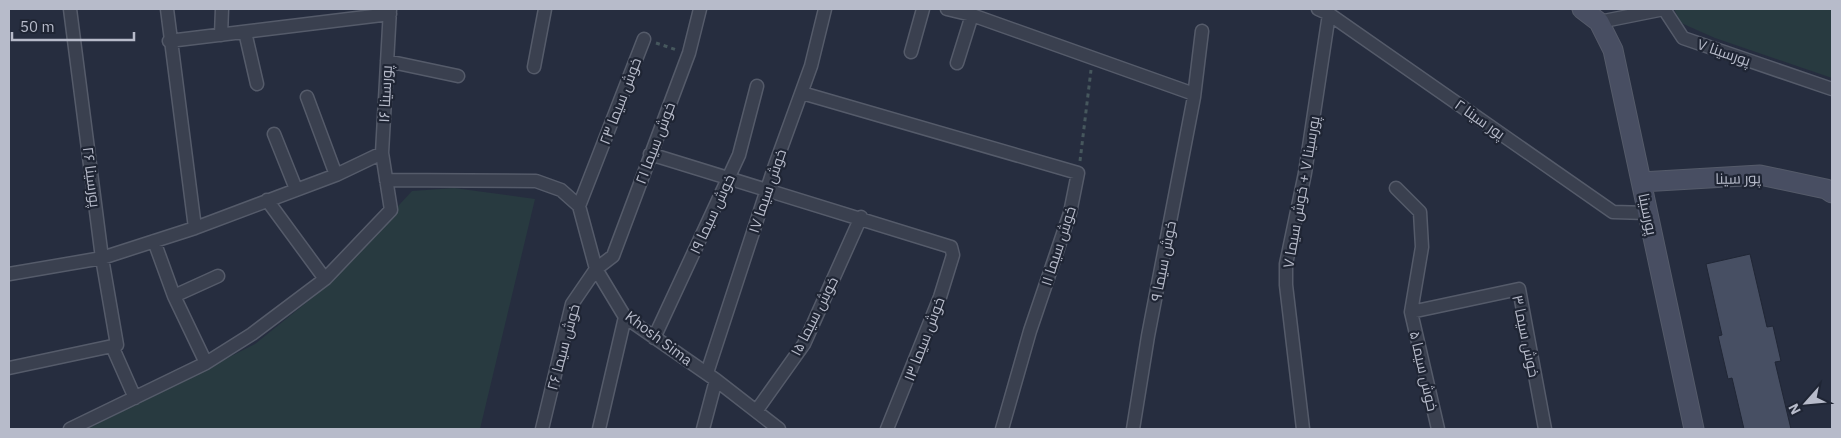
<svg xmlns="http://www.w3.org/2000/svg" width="1841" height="438" viewBox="0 0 1841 438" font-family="'IBM Plex Sans',Cairo,sans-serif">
<rect width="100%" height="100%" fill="#262d3f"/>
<!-- green -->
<path fill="#283a40" d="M1674 9H1832V78L1715 38 1681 23Z
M454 188 535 199 480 429H87L255 344 317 294 412 191Z"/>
<!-- building -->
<path fill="#474f63" stroke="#212736" d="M1750 254 1767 327 1773 326 1781 361 1775 362 1791 429H1744L1732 378 1728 379 1718 336 1722 335 1706 264Z"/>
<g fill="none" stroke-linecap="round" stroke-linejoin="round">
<defs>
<path id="street" d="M167 9 195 228
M947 9 972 15 1194 94
M1318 9 1329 14 1613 212 1648 213
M1664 9 1683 38 1832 89
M1599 22 1664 9
M245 32 257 84
M221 35 222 9
M169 41 390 14
M911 52 923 9
M387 61 458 76
M957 63 972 15
M534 67 545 9
M802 93 1078 173 1070 213 1030 331 1002 429
M307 97 336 175
M274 134 296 189
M650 154 951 247 953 255 940 297 887 429
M386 180 536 181 561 190 579 206 596 269 625 317 716 380 779 429
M1396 188 1420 212 1422 247 1411 312 1438 429
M267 200 325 279
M579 206 644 39
M154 241 174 296 206 363
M9 274 102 258 195 228 336 175 382 153
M174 296 218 276
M1411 312 1519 289 1545 429
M654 338 739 155 757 86
M112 346 135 398
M9 368 117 345 102 258 70 9
M707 373 774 168 811 66 825 9
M757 410 804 344 861 217
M70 429 206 363 252 334 325 279 391 210 382 153 390 9
M542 429 572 304 596 269 613 256 689 53 700 9
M599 429 625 317
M703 429 716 380
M1133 429 1148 336 1194 97 1202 31
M1303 429 1286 285V264L1305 173 1329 14"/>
<path id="secondary" d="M1582 9 1599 22 1613 50 1694 429
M1641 182 1760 175 1826 189 1832 193"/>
</defs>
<!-- street casing -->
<use href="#street" stroke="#555b6a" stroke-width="15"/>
<!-- secondary casing -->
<use href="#secondary" stroke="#555b6a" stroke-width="21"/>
<!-- path -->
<path stroke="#46575d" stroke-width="3" stroke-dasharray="4 4" stroke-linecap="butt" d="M656 43 677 50
M1080 161 1091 70"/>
<!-- street -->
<use href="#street" stroke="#3a404f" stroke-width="12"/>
<!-- secondary -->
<use href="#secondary" stroke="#484e62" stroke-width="19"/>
</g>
<g text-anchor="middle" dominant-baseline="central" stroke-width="4.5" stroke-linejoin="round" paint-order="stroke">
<!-- street labels -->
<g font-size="15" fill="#b7bbca" stroke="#1f2534">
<text transform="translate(1724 52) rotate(19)">پورسینا ۷</text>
<text transform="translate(385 94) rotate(-87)">پورسینا ۱۶</text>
<text transform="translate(620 101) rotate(-69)">خوش سیما ۲۳</text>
<text transform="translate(1480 119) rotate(35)">پور سینا ۲</text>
<text transform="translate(655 143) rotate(-69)">خوش سیما ۲۱</text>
<text transform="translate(92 177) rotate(83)">پورسینا ۲۶</text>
<text transform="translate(1738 178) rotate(-1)">پور سینا</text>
<text transform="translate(767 191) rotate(-71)">خوش سیما ۱۷</text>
<text transform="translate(1301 192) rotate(-80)">پورسینا ۷ + خوش سیما ۷</text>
<text transform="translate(712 214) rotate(-65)">خوش سیما ۱۹</text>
<text transform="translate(1648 214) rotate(78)">پورسینا</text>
<text transform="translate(1058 246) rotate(-72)">خوش سیما ۱۱</text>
<text transform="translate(1163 261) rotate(-79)">خوش سیما ۹</text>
<text transform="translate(814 316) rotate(-63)">خوش سیما ۱۵</text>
<text transform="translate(1526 336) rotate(78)">خوش سیما ۳</text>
<text transform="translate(659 338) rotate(37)">Khosh Sima</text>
<text transform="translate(924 339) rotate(-69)">خوش سیما ۱۳</text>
<text transform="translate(563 347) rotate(-75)">خوش سیما ۲۶</text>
<text transform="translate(1424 371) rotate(77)">خوش سیما ۵</text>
</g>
</g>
<!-- border -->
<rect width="1841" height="438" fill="none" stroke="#b7bbca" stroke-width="20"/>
<!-- north arrow -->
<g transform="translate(1806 403) rotate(243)" stroke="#1f2534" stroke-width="4" paint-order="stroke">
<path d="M0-4L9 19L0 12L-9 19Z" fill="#b7bbca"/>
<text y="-8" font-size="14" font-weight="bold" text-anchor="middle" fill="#b7bbca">N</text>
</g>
<!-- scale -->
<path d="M12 32v8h122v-8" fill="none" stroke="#b7bbca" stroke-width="2.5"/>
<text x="20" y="32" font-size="15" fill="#b7bbca" stroke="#1f2534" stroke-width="4" paint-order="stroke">50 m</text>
</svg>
